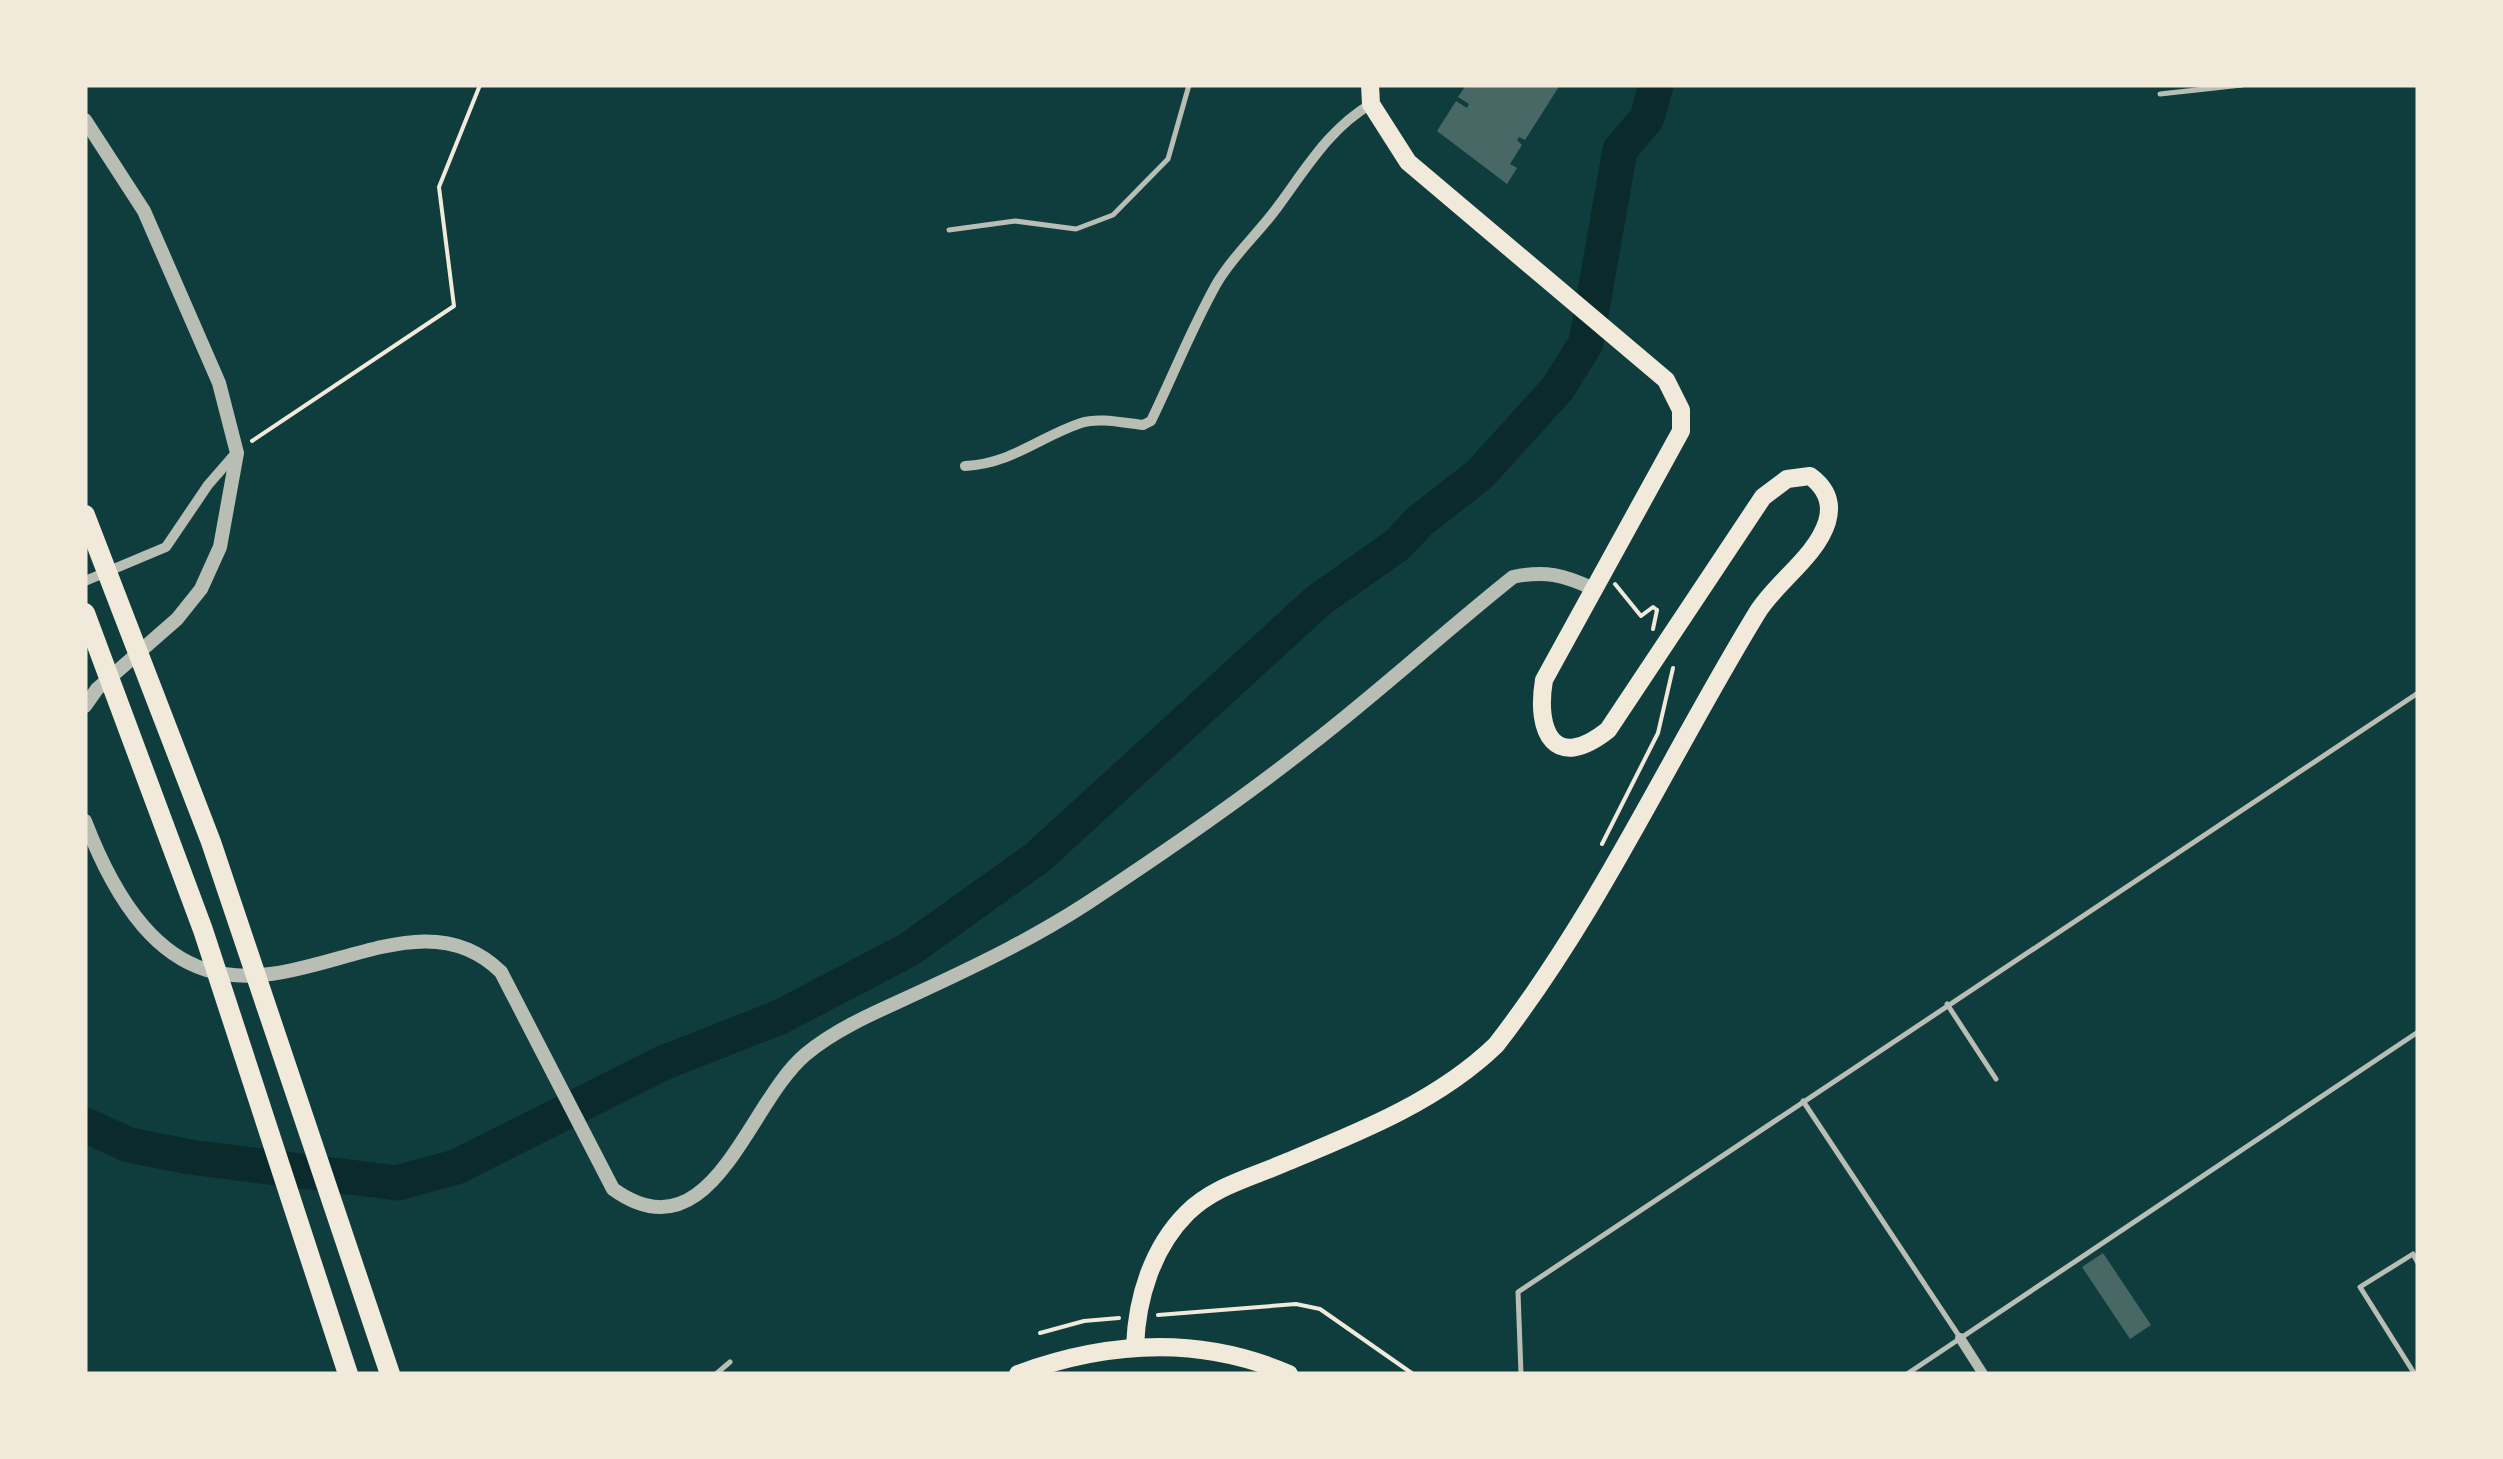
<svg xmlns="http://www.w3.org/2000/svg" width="2503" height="1459" viewBox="0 0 2503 1459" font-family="'Public Sans',sans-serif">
<rect width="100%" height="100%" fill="#0f3d3e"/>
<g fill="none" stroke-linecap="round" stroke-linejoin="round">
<!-- river -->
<path stroke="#0a2a2b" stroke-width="35" d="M85 1125 129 1145 190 1157 397 1183 456 1167 663 1063 780 1017 908 950 1038 857 1319 600 1397 545 1420 521 1480 474 1558 388 1586 343 1620 150 1647 118 1656 85"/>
</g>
<!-- building -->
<path fill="#486865" d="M1466 85H1560L1525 140 1519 137 1517 140 1522 145 1510 164 1517 168 1507 184 1437 131 1456 101 1467 108 1469 104 1458 97Z
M2103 1253 2151 1325 2130 1339 2082 1267Z"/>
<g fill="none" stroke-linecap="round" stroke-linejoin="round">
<!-- path -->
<path stroke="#f1e9da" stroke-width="4" d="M252 441 454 306 439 187 480 85
M1615 584 1641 616 1653 607 1657 610
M1653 629 1657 610
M1602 844 1658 733 1673 668
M1158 1315 1296 1304 1320 1309 1413 1374
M1040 1333 1084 1321 1119 1318"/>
<!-- service -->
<path stroke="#b8beb3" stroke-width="5" d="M2160 94 2242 85
M949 230 1015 221 1076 229 1113 215 1168 159 1189 85
M1947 1004 1996 1079
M1803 1101 1959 1336
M2414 1373 2360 1287 2413 1254 2418 1263
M716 1374 730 1362
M1521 1374 1518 1292 2418 693
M1907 1374 2418 1032"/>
<!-- minor -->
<path stroke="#b8beb3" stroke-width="10" d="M965 466C1011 464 1039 437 1081 423 1099 417 1124 423 1143 425L1151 421C1173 376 1192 327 1217 283 1234 254 1260 232 1279 205 1307 167 1330 128 1371 104
M85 581 166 547 208 485 235 454
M1960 1338 1983 1374"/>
<!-- tertiary -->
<path stroke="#b8beb3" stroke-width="14" d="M85 120 144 211 219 383 237 453 220 547 201 589 177 619 97 689 85 706
M85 821C205 1134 383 855 501 972L613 1189C712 1260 747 1103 806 1054 841 1025 886 1008 926 989 982 963 1035 937 1086 904 1162 854 1238 802 1309 746 1379 692 1444 632 1513 577 1545 570 1564 575 1594 589"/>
<!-- primary -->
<path stroke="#f1e9da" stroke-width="18" d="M1135 1346C1137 1298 1152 1248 1187 1213 1213 1187 1249 1178 1282 1164 1357 1133 1437 1102 1496 1045 1600 911 1669 757 1757 613 1776 582 1816 557 1827 522 1833 502 1825 487 1810 476L1787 479 1763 497 1608 730C1555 772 1535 733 1544 680L1681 431V410L1666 380 1408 162 1371 104 1370 85"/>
<!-- trunk -->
<path stroke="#f1e9da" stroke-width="18" d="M1018 1374C1108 1341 1201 1336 1289 1374"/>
<!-- motorway -->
<path stroke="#f1e9da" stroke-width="20" d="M85 515 211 842 390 1374
M85 613 203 930 348 1374"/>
</g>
<!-- border -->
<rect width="2503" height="1459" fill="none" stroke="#f1e9da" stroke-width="175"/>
</svg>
